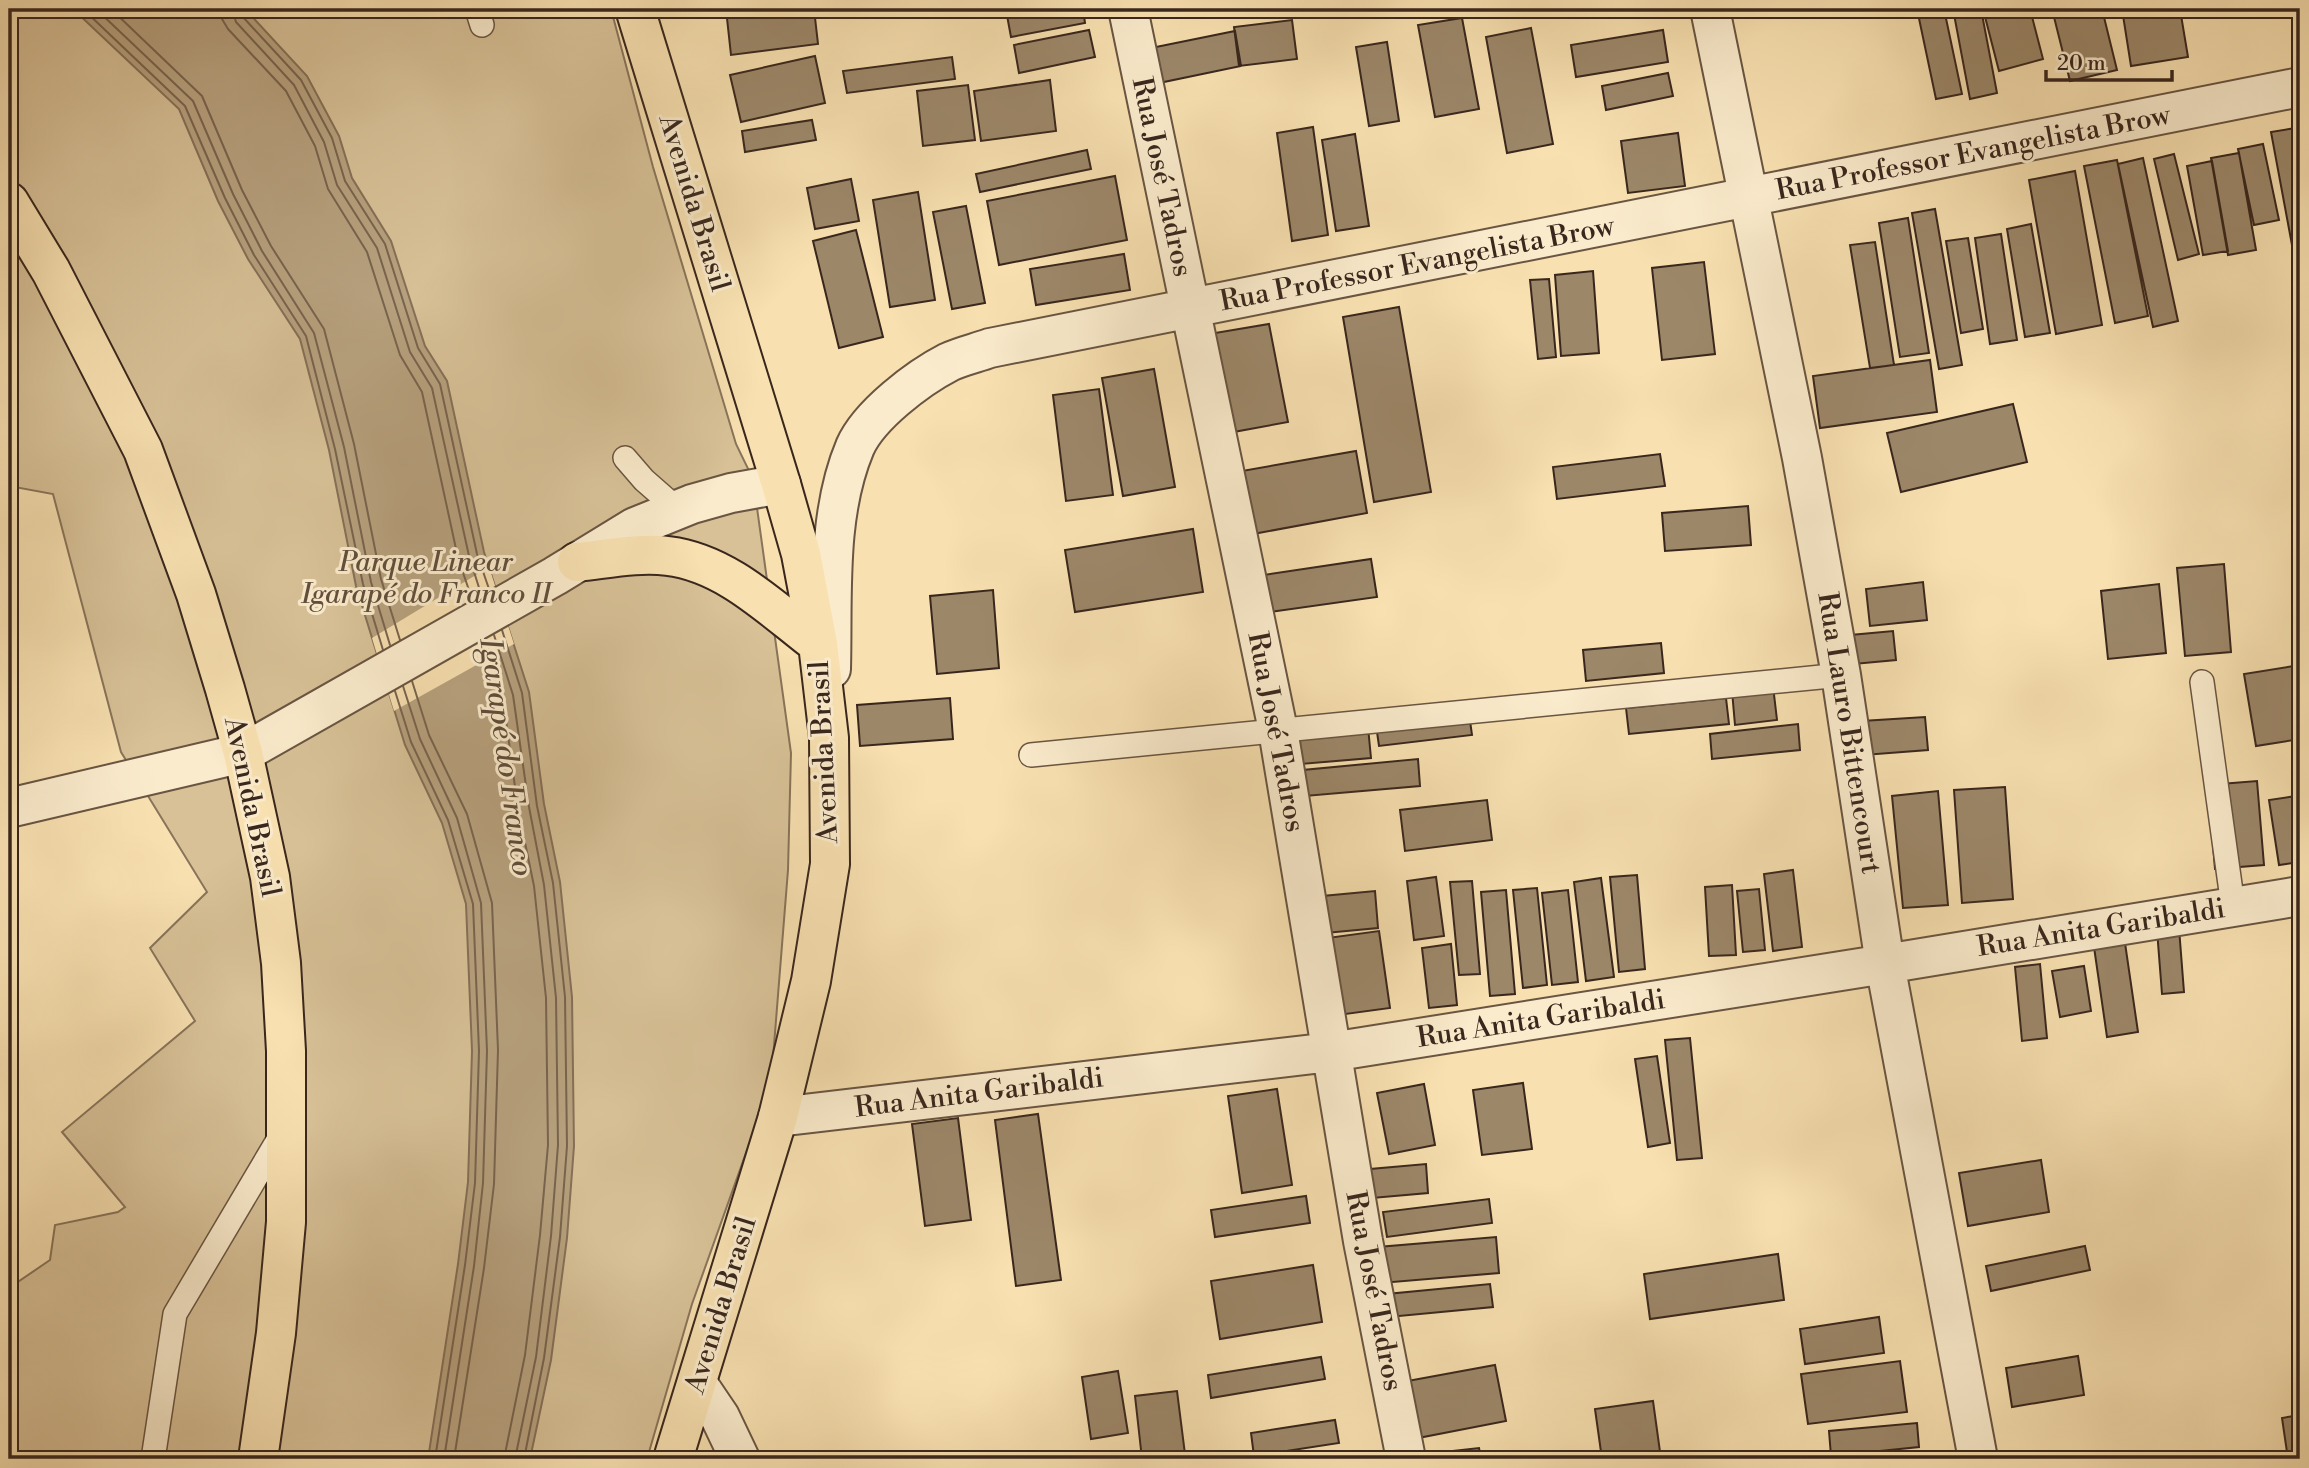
<svg xmlns="http://www.w3.org/2000/svg" width="2309" height="1468" viewBox="0 0 2309 1468" font-family="'Libre Bodoni',serif">
<rect width="100%" height="100%" fill="#f8e0b0"/>
<filter id="stains"><feTurbulence type="fractalNoise" baseFrequency=".00286" numOctaves="4"/><feColorMatrix values="0 0 0 0 .2 0 0 0 0 .09 0 0 0 0 .02 0 0 0 .5 -.17"/></filter>
<radialGradient id="worn" r=".72"><stop offset=".6" stop-color="#630" stop-opacity="0"/><stop offset="1" stop-color="#630" stop-opacity=".3"/></radialGradient>
<!-- green -->
<path fill="#d8c197" stroke="#88745a" stroke-width="2" d="M9 9H611L653 167 736 444 753 479 791 753 788 870 771 1083 692 1304 647 1459H9V1288L50 1260 55 1225 118 1212 125 1207 62 1132 195 1021 150 948 207 892 121 752 53 494 9 486Z"/>
<!-- water -->
<path fill="#b7a17e" stroke="#857057" stroke-width="2" d="M73 9H245L307 76 339 136 352 178 391 241 425 346 447 381 484 552 529 692 544 804 560 882 572 997 574 1146 567 1238 551 1360 530 1459H428L458 1264 468 1182 472 1051 466 904 442 823 405 745 356 586 329 450 300 339 248 259 218 201 179 109Z"/>
<!-- pier -->
<path fill="#f8e0b0" d="M489 567 514 644 394 711 372 638Z"/>
<g fill="none" stroke-linecap="round" stroke-linejoin="round">
<!-- shore -->
<path stroke="#78644e" stroke-width="2" d="M83 9 185 106 225 198 254 255 306 336 335 449 363 584 383 650
M96 9 193 101 233 194 262 251 314 333 344 447 371 582 390 645
M111 9 202 96 242 190 271 246 324 329 354 444 381 579 400 640
M221 9 222 19 228 29 286 91 315 146 328 189 367 252 400 355 422 392 458 558 472 599
M232 9 236 22 294 85 324 142 337 185 377 248 410 352 432 388 469 556 481 594
M240 9 242 16 301 80 332 138 345 181 385 244 418 348 440 384 477 554 489 589
M502 630 522 693 537 806 553 883 565 997 567 1146 560 1237 544 1358 524 1459
M494 635 513 695 529 807 544 885 556 998 558 1145 551 1236 536 1357 515 1459
M485 640 503 698 518 809 534 886 546 998 548 1145 540 1235 525 1355 504 1459
M412 681 429 735 467 814 492 903 498 1050 494 1184 484 1268 454 1459
M403 686 420 739 457 818 481 903 487 1051 483 1183 474 1266 444 1459
M395 691 411 742 448 820 473 904 479 1051 475 1183 465 1265 435 1459"/>
</g>
<!-- building -->
<path fill="#9c8769" stroke="#39271d" stroke-width="2" d="M726 9H814L818 44 731 55Z
M1083 9 1085 23 1011 37 1006 10Z
M1917 9H1944L1962 94 1936 99Z
M1953 9H1981L1997 93 1970 99Z
M1983 9H2030L2043 59 1999 71Z
M2052 9H2102L2117 70 2070 81Z
M2122 9H2180L2188 57 2131 66Z
M1462 18 1479 109 1435 117 1418 25Z
M1292 20 1297 59 1239 66 1234 27Z
M1531 28 1553 144 1507 153 1486 37Z
M1089 30 1095 57 1019 73 1014 45Z
M1663 30 1668 62 1576 77 1571 45Z
M1235 31 1241 66 1159 83 1151 48Z
M1387 42 1399 121 1369 126 1356 47Z
M815 56 825 103 741 122 730 75Z
M952 57 955 79 847 93 843 71Z
M1668 73 1673 96 1606 110 1602 86Z
M1050 80 1056 131 981 141 974 91Z
M968 85 975 140 923 146 917 91Z
M812 120 816 140 745 152 742 131Z
M1313 127 1328 235 1292 241 1277 133Z
M2296 128 2300 154V243L2292 245 2271 132Z
M1678 133 1685 186 1628 193 1621 141Z
M1355 134 1369 226 1336 231 1322 140Z
M2263 144 2279 220 2254 225 2238 149Z
M1087 150 1091 169 980 192 976 174Z
M2239 153 2256 250 2228 255 2211 158Z
M2174 154 2199 254 2178 260 2154 159Z
M2143 158 2178 321 2153 327 2118 164Z
M2117 160 2148 316 2115 323 2084 166Z
M2212 161 2228 251 2203 255 2187 166Z
M2075 171 2102 325 2056 334 2029 180Z
M1115 176 1127 240 999 265 987 201Z
M851 179 859 221 815 229 807 188Z
M918 192 935 300 890 307 873 200Z
M966 206 985 303 952 309 933 212Z
M1935 209 1962 365 1939 369 1912 213Z
M1908 218 1929 353 1900 357 1879 223Z
M2031 224 2050 333 2025 337 2007 229Z
M856 230 883 337 839 348 813 241Z
M2001 234 2017 340 1990 344 1975 238Z
M1968 238 1983 329 1961 333 1946 241Z
M1875 242 1894 365 1870 368 1850 245Z
M1124 254 1130 290 1036 305 1030 269Z
M1704 262 1715 354 1662 360 1652 268Z
M1593 271 1599 353 1561 356 1555 275Z
M1549 279 1556 357 1538 359 1530 280Z
M1399 307 1431 492 1374 502 1343 317Z
M1269 324 1288 422 1228 433 1209 334Z
M1930 360 1937 412 1820 428 1813 376Z
M1154 369 1175 487 1123 496 1102 378Z
M1099 389 1113 495 1066 501 1053 395Z
M2013 404 2027 462 1901 492 1887 433Z
M1356 451 1367 513 1253 534 1242 471Z
M1660 454 1665 486 1557 499 1553 467Z
M1748 506 1751 545 1665 551 1662 513Z
M1193 529 1203 592 1075 612 1065 550Z
M1371 559 1377 597 1263 613 1257 576Z
M2224 564 2231 652 2185 656 2177 568Z
M1923 582 1927 620 1870 626 1866 589Z
M2159 584 2166 653 2108 659 2101 591Z
M993 590 999 668 937 674 930 596Z
M1893 631 1896 660 1843 665 1840 636Z
M1661 643 1664 673 1586 681 1583 650Z
M2300 665V739L2256 746 2244 674Z
M1773 686 1777 720 1735 725 1732 691Z
M950 698 953 739 860 746 857 705Z
M1726 698 1729 724 1629 734 1626 708Z
M1469 714 1472 735 1379 746 1376 725Z
M1925 717 1928 750 1864 755 1862 721Z
M1798 724 1800 750 1712 759 1710 734Z
M1368 727 1371 758 1301 764 1298 733Z
M1418 759 1420 786 1305 796 1303 770Z
M2257 781 2264 865 2215 869 2208 785Z
M2005 787 2013 899 1962 903 1954 790Z
M1938 791 1948 905 1903 908 1892 796Z
M2296 796 2300 823V862L2279 865 2269 800Z
M1487 800 1492 840 1405 851 1400 810Z
M1793 870 1802 947 1773 951 1764 874Z
M1637 875 1645 969 1619 972 1610 877Z
M1436 877 1444 936 1414 940 1407 881Z
M1601 878 1614 977 1586 981 1574 882Z
M1472 881 1480 974 1459 975 1450 882Z
M1732 885 1736 955 1709 956 1705 887Z
M1537 888 1547 985 1523 988 1513 890Z
M1759 889 1765 950 1743 952 1737 891Z
M1506 890 1515 994 1490 996 1481 892Z
M1568 890 1578 982 1552 985 1542 893Z
M1375 891 1378 928 1315 934 1312 897Z
M2179 928 2184 992 2162 994 2157 930Z
M1379 931 1390 1008 1331 1016 1320 939Z
M2125 943 2138 1032 2107 1037 2094 947Z
M1451 944 1457 1005 1429 1008 1422 948Z
M2040 964 2047 1038 2022 1041 2015 967Z
M2084 966 2091 1011 2060 1017 2052 971Z
M1690 1038 1702 1158 1677 1160 1665 1040Z
M1657 1056 1670 1143 1648 1147 1635 1059Z
M1523 1083 1532 1149 1482 1155 1473 1090Z
M1424 1084 1435 1145 1389 1154 1377 1093Z
M1277 1089 1292 1185 1242 1193 1228 1096Z
M1038 1114 1061 1280 1016 1286 995 1120Z
M958 1118 971 1220 925 1226 912 1124Z
M2041 1160 2049 1212 1968 1226 1959 1173Z
M1426 1164 1428 1193 1361 1199 1359 1170Z
M1306 1196 1310 1223 1215 1237 1211 1210Z
M1489 1199 1492 1223 1387 1237 1383 1212Z
M1496 1237 1499 1273 1381 1283 1378 1247Z
M2085 1246 2090 1270 1991 1291 1986 1266Z
M1778 1254 1784 1300 1650 1319 1644 1274Z
M1313 1265 1322 1322 1220 1339 1211 1281Z
M1490 1284 1493 1307 1389 1317 1387 1294Z
M1879 1317 1884 1353 1805 1364 1800 1329Z
M2078 1356 2084 1395 2012 1407 2006 1368Z
M1321 1357 1325 1379 1211 1398 1208 1375Z
M1900 1361 1907 1412 1808 1424 1801 1374Z
M1495 1365 1506 1421 1413 1439 1402 1382Z
M1118 1371 1128 1433 1091 1439 1082 1377Z
M1177 1391 1185 1454 1142 1459 1135 1396Z
M1653 1401 1661 1459H1602L1595 1409Z
M2300 1415V1459H2288L2282 1418Z
M1335 1420 1339 1443 1254 1456 1251 1433Z
M1917 1423 1919 1447 1831 1456 1829 1431Z
M1479 1448 1481 1459H1416L1415 1455Z
M2183 1454 2184 1459H2149Z"/>
<g fill="none" stroke-linecap="round" stroke-linejoin="round">
<defs>
<path id="service" d="M477 9 482 25
M625 458 644 480 677 509
M2202 682 2233 906
M1031 755 1841 675
M153 1459 175 1314 281 1135"/>
<path id="minor" d="M1128 9 1278 730 1363 1241 1406 1459
M1710 9 1802 458 1841 675 1885 964 1978 1459
M831 669C833 597 826 516 855 447 869 415 918 378 949 362 962 356 976 353 990 348L2300 87
M9 808 243 753 555 576 635 527 692 504 731 493 781 484
M778 1117 1331 1052 1885 964 2300 896
M697 1383 720 1417 740 1459"/>
<path id="trunk" d="M635 9 781 484 801 554 818 644 829 738 830 864 811 981 778 1117 673 1459
M9 202 51 271 143 450 196 594 225 689 243 753 270 877 281 963 286 1051V1222L276 1333 258 1459
M577 562C606 559 639 552 668 556 727 563 773 610 818 644"/>
</defs>
<!-- service casing -->
<use href="#service" stroke="#695542" stroke-width="26"/>
<!-- minor casing -->
<use href="#minor" stroke="#695542" stroke-width="42"/>
<!-- trunk casing -->
<use href="#trunk" stroke="#39271d" stroke-width="42"/>
<!-- service -->
<use href="#service" stroke="#faebcc" stroke-width="23"/>
<!-- minor -->
<use href="#minor" stroke="#faebcc" stroke-width="38"/>
<!-- trunk -->
<use href="#trunk" stroke="#f8e0b0" stroke-width="38"/>
</g>
<g text-anchor="middle" dominant-baseline="central" stroke-width="6" stroke-linejoin="round" paint-order="stroke">
<!-- street labels -->
<g font-size="28" fill="#39271d" stroke="#faebcc">
<text transform="translate(1973 153) rotate(-11)">Rua Professor Evangelista Brow</text>
<text transform="translate(1162 177) rotate(78)">Rua José Tadros</text>
<text transform="translate(694 203) rotate(73)">Avenida Brasil</text>
<text transform="translate(1417 264) rotate(-11)">Rua Professor Evangelista Brow</text>
<text transform="translate(1276 732) rotate(79)">Rua José Tadros</text>
<text transform="translate(1849 733) rotate(81)">Rua Lauro Bittencourt</text>
<text transform="translate(824 752) rotate(-93)">Avenida Brasil</text>
<text transform="translate(252 807) rotate(78)">Avenida Brasil</text>
<text transform="translate(2101 928) rotate(-9)">Rua Anita Garibaldi</text>
<text transform="translate(1541 1019) rotate(-9)">Rua Anita Garibaldi</text>
<text transform="translate(979 1093) rotate(-7)">Rua Anita Garibaldi</text>
<text transform="translate(1374 1291) rotate(79)">Rua José Tadros</text>
<text transform="translate(721 1305) rotate(-73)">Avenida Brasil</text>
</g>
<!-- park labels -->
<g font-size="28" font-style="italic" fill="#614e3c" stroke="#faebcc">
<text x="426" y="562">Parque Linear<tspan x="426" dy="32">Igarapé do Franco II</tspan></text>
</g>
<!-- water labels -->
<g font-size="30" font-style="italic" fill="#5f4c3a" stroke="#faebcc">
<text transform="translate(506 757) rotate(82)">Igarapé do Franco</text>
</g>
</g>
<!-- margin -->
<rect width="2309" height="1468" fill="none" stroke="#f8e0b0" stroke-width="35"/>
<rect x="10" y="10" width="2288" height="1447" fill="none" stroke="#39271d" stroke-width="3.5"/>
<rect x="18" y="18" width="2274" height="1433" fill="none" stroke="#39271d" stroke-width="2"/>
<!-- scale -->
<path d="M2046 70v10h126v-10" fill="none" stroke="#39271d" stroke-width="3.5"/>
<text x="2057" y="70" font-size="21" fill="#39271d" stroke="#faebcc" stroke-width="5" paint-order="stroke">20 m</text>
<rect width="100%" height="100%" filter="url(#stains)"/>
<rect width="100%" height="100%" fill="url(#worn)"/>
</svg>
